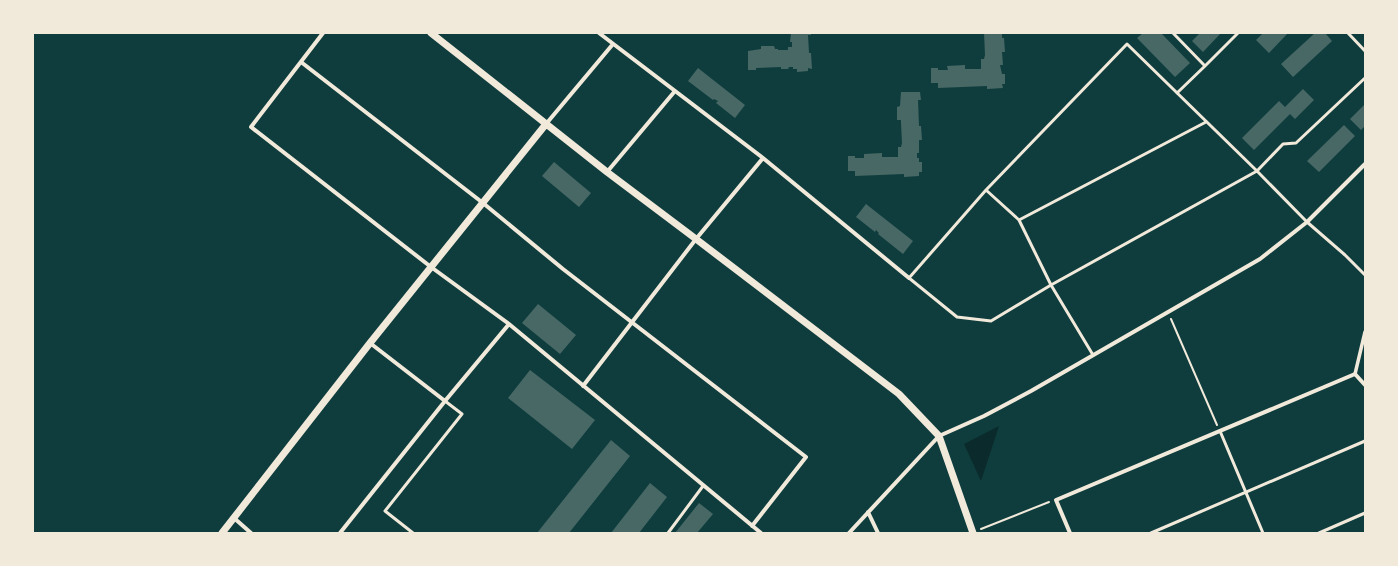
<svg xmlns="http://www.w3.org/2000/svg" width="1398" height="566" viewBox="0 0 1398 566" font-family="'PT Serif',serif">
<rect width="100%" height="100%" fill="#0f3d3e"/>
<!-- water -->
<path fill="#0a2a2b" d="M999 426 981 481 964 444Z"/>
<!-- building -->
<path fill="#486865" d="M791 33H811V35H808L809 53H811L812 69 808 68V71L797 72V69H793V67H789L788 69H781V67L756 68V70H748V51L761 49V46H774L775 49H778V50H788V47H792V42H790Z
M984 33H1002V38H1004L1005 52H1002L1003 65H1000L1002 74H1005V84H1002L1003 88 987 89V86L938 88V83H931V68H938V70H948L947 66 965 65V69H981V59H984L985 55Z
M1143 33H1161L1190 63 1175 77 1137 38Z
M1200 33H1221L1203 52 1192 41Z
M1263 33H1288L1269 53 1256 40Z
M1315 33H1325L1332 41 1293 77 1281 64Z
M698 68 745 105 735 118 716 103 718 101 714 99 713 100 688 81Z
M1303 89 1314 100 1295 119 1290 114 1254 150 1242 138 1279 101 1285 107Z
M901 92H920L921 100H918L919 126H921L922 140H919V153H917V158H919V162H922V172H919V176L904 177V174L855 176V171H848V156H855V158H864V154L882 153V157H898V147H901L902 143 901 123V120H897V107L900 106Z
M1365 104V126L1361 130 1350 119Z
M1344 125 1355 136 1319 172 1307 161Z
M554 162 591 193 579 207 542 176Z
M866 204 913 241 903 254 878 234 879 233 876 230 875 232 856 217Z
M538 304 576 335 560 354 522 323Z
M530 370 595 420 572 449 508 398Z
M611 440 630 456 569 533H537Z
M650 483 667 497 639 533H611Z
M699 503 713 514 697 533H675Z"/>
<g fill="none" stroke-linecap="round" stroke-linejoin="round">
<!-- path -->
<path stroke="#f1e9da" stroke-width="2" d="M1171 319 1217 425
M981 529 1049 502"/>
<!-- service -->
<path stroke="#f1e9da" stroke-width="3" d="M1173 33 1205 66 1238 33
M1348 33 1365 51
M1365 78 1296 143 1283 144 1257 171 1051 285 991 321 957 317 909 278 986 190 1127 44 1257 171 1307 222 1345 255 1365 275
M1177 93 1205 66
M986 190 1019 220 1051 285 1093 355
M1019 220 1206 122
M1220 431 1263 533
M413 533 385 511 462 414 445 401
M668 533 703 486
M1151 533 1365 441
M1319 533 1365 513"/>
<!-- pedestrian -->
<path stroke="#f1e9da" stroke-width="3.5" d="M1355 374 1365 332"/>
<!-- minor -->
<path stroke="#f1e9da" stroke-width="4" d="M323 33 251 127 431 267 509 324 761 533
M599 33 763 158 909 278
M301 62 483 203 563 269 806 457 752 526
M546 124 613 44
M607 172 675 91
M370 343 445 401
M583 386 696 239 763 158
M868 512 878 533
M234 518 251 533
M340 533 445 401 509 324
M849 533 939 436 984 416 1031 391 1260 259 1307 222 1365 164
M1070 533 1056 500 1355 374 1365 385"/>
<!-- tertiary -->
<path stroke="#f1e9da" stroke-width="7" d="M431 33 607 172 696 239 899 394 939 436 973 533
M222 533 370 343 546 124"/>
</g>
<!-- border -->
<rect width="1398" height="566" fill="none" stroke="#f1e9da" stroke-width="68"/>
</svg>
